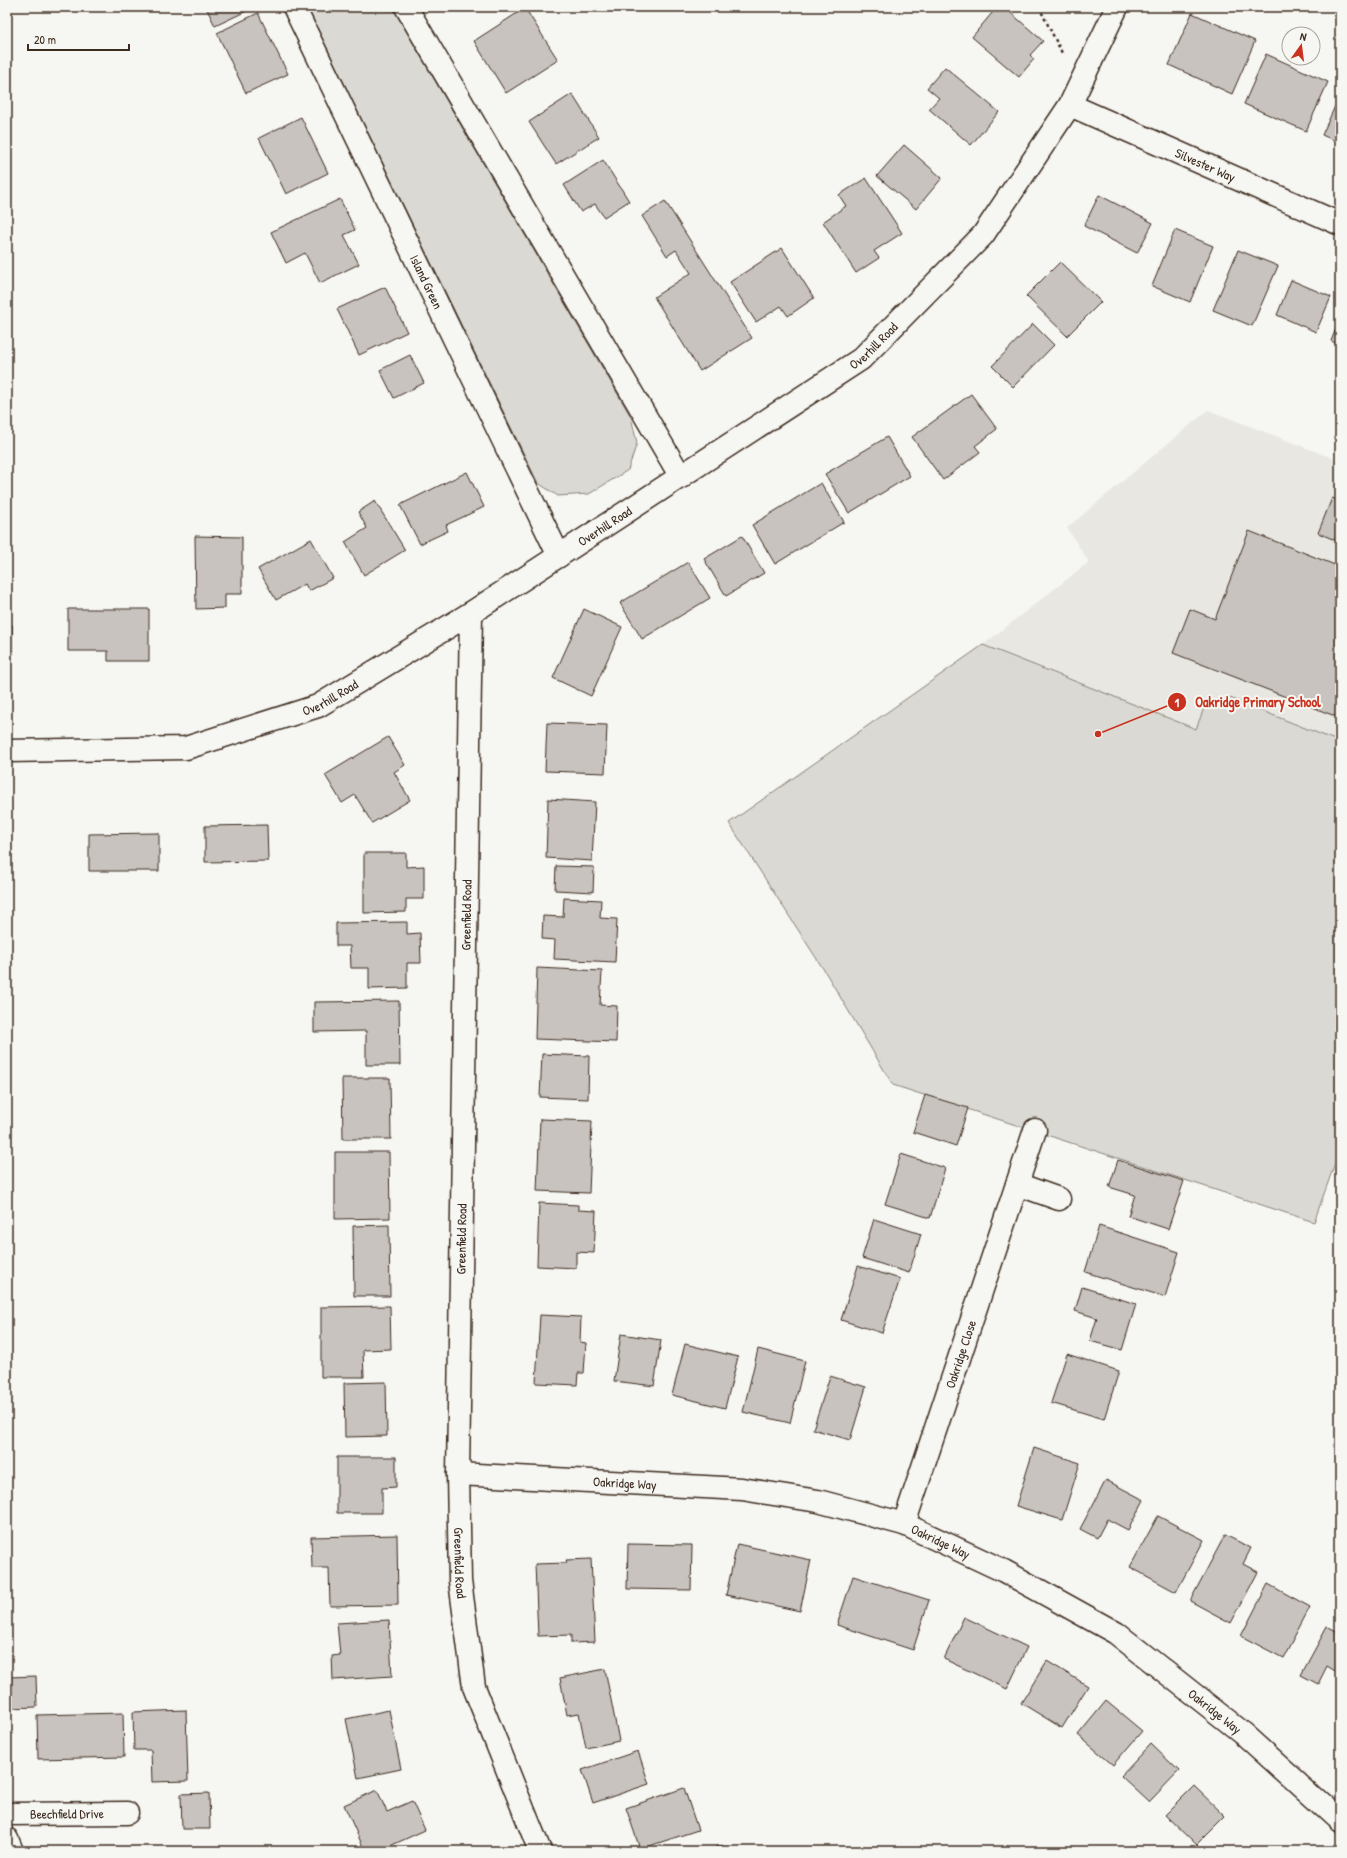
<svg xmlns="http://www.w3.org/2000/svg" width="1347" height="1858" viewBox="0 0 1347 1858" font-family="'Patrick Hand',sans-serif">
<rect width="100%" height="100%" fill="#f6f6f2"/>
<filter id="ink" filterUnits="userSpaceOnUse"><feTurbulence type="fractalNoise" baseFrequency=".025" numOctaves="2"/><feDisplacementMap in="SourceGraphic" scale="8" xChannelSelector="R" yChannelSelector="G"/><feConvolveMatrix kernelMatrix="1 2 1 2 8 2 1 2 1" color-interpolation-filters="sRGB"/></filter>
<g filter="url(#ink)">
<!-- built -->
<path fill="#e8e7e2" d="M1208 410 1340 461V1149L1314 1222 893 1085 824 970 729 823 983 645 1089 562 1067 528Z"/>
<!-- green -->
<path fill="#dad9d3" stroke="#8a8278" d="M307 7H392L631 417 637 443 628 470 589 494 558 496 538 483Z
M983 645 1196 729 1206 703 1230 698 1340 742V1149L1314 1222 893 1085 824 970 729 823Z"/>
<!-- building -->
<path fill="#c8c3be" stroke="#3b2a1e" d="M206 7H255L215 26Z
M997 7H1004L1043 41 1030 55 1034 59 1019 77 972 37Z
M525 8 558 60 506 93 474 41Z
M258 13 288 74 246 93 217 33Z
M1192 13 1255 41 1232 94 1169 65Z
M1266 54 1328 82 1306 131 1244 104Z
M945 67 999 112 971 145 929 109 939 98 927 88Z
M572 94 599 137 556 164 529 122Z
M1340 95V143L1322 135Z
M301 117 328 173 286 194 259 138Z
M904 145 942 178 916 209 877 176Z
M603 160 629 201 604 217 595 204 581 212 564 185Z
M866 178 902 233 874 251 879 258 856 273 823 222 846 206 839 195Z
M1099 195 1153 223 1137 253 1084 226Z
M340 199 355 230 344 235 359 264 320 283 305 253 286 263 271 232Z
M665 201 752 338 700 371 654 297 691 273 676 250 667 256 642 216Z
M1175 230 1213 246 1190 302 1152 286Z
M782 248 814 298 788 316 781 306 756 322 730 282Z
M1238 250 1278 266 1252 326 1213 310Z
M1060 262 1101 302 1067 336 1026 296Z
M1291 280 1331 297 1316 332 1277 315Z
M385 287 407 332 359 355 337 309Z
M1340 319V345L1331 341Z
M1033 324 1054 345 1013 387 992 366Z
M410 355 424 383 394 398 380 370Z
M971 394 997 429 975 446 980 452 943 480 912 437Z
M887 437 910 476 849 513 825 474Z
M467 472 484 507 446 525 448 531 420 544 400 505Z
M821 483 844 522 775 564 752 525Z
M1332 498 1340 501V542L1318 533Z
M375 501 405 550 364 575 345 542 367 528 358 512Z
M1249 531 1340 567V718L1173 653 1190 609 1215 619Z
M195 536 242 537V594H225V608L196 609Z
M742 536 764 573 726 596 704 559Z
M311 539 333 578 309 591 305 584 276 600 258 569Z
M688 562 710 598 642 639 620 603Z
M68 609H149V661H108V651H68Z
M584 609 622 627 591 696 553 678Z
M7 625H12V655H7Z
M547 723 607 725 605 773 545 771Z
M388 737 405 765 394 772 410 800 372 823 355 795 342 803 325 775Z
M548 799 595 802 592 861 546 858Z
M267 825 268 861 205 862V826Z
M159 833V871H89V834Z
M364 853H406V867L424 866V899H406V912L364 913Z
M556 866 594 867 593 892 555 890Z
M564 898 601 900 600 918 617 919 615 962 554 959 555 940 542 939 543 916 563 917Z
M407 922V934L420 933 421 963H407V988L369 989V968H351L350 946H336V923Z
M537 968 602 971 600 1005 617 1006 616 1042 535 1039Z
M399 1001 400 1065H366V1031L314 1032V1002Z
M542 1054 589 1056 588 1099 540 1097Z
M342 1078H390L391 1139H343Z
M925 1095 968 1108 956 1146 913 1132Z
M540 1119 592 1121 589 1193 537 1191Z
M335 1152H389L390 1218 335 1219Z
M901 1154 945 1168 930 1218 885 1204Z
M1118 1160 1184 1181 1168 1229 1128 1216 1135 1195 1109 1187Z
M539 1203 578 1205V1210L596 1211 594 1253 576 1252V1268L537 1266Z
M874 1219 921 1234 909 1273 862 1258Z
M389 1225 390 1296H354L353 1226Z
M1099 1226 1179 1252 1165 1297 1085 1272Z
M858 1266 900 1279 882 1333 841 1320Z
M1082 1287 1136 1304 1122 1350 1090 1341 1097 1318 1075 1311Z
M390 1306 391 1349 363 1350 364 1377H321V1307Z
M540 1315 581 1317 580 1342 586 1343 584 1373H578L577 1385 536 1383Z
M621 1334 661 1340 654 1386 614 1381Z
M685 1344 738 1357 725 1408 672 1395Z
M758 1349 805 1361 790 1423 743 1412Z
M1067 1354 1119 1371 1104 1419 1051 1403Z
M830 1376 866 1387 850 1440 813 1429Z
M386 1382 387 1436 345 1437 344 1383Z
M1034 1448 1080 1463 1062 1520 1016 1506Z
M337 1457H396V1487L382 1488V1513H337Z
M1106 1480 1144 1500 1128 1530 1107 1519 1097 1538 1080 1529Z
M1158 1516 1204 1540 1176 1592 1130 1567Z
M397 1535 398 1605 330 1606 329 1568H312L311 1537Z
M1225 1535 1251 1548 1243 1564 1258 1572 1231 1623 1190 1601Z
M628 1544 692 1545 691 1590 627 1589Z
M737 1544 811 1560 800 1611 726 1595Z
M591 1559 595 1642 571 1643V1635L538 1636 535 1564 567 1563 566 1560Z
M853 1576 929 1600 913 1650 837 1625Z
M1268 1584 1310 1607 1283 1658 1241 1636Z
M964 1617 1027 1647 1007 1689 944 1659Z
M389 1620 392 1676 333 1680 332 1656 340 1655 337 1623Z
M1327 1627 1340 1634V1674L1327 1666 1318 1684 1301 1675Z
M1047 1661 1088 1686 1062 1728 1021 1703Z
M605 1669 619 1741 586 1748 579 1713 567 1715 560 1678Z
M36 1676 37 1707 10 1708 9 1677Z
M1106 1701 1142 1731 1113 1765 1078 1735Z
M186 1710 188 1781 152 1782 151 1750H134L133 1712Z
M389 1710 401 1769 358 1778 346 1719Z
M123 1713 124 1757 38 1759 37 1715Z
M1151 1744 1179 1771 1149 1802 1121 1776Z
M638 1751 649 1784 593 1803 582 1770Z
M1194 1786 1225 1816 1196 1845 1165 1815Z
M684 1788 698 1830 640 1849 626 1808Z
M377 1790 387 1812 412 1801 425 1830 379 1851H365L344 1805Z
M209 1793 210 1829H182L181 1794Z
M722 1845 724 1851H706Z"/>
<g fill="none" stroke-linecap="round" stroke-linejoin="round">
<defs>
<g id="minor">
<path id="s1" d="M294 7 559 556"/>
<path d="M406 7 681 477"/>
<path id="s2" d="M1070 105 1340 224"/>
<path id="s3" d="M471 613 458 1474 460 1581 474 1687 540 1851"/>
<path id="s4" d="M7 751 186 748 318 706 471 613 861 359 983 235 1070 105 1117 7"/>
<path d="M1017 1184 1059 1199"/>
<path id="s5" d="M458 1474 742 1489 818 1501 904 1524 1004 1571 1116 1633 1244 1734 1340 1821"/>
<path id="s6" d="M904 1524 1035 1130"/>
<path id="s7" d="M7 1814 127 1813"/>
<path d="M7 1839 12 1851"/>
</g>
</defs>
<!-- minor casing -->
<use href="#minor" stroke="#3b2a1e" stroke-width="25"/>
<!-- path -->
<path stroke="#3b2a1e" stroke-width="2.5" stroke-dasharray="3 3" stroke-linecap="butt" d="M1039 7 1062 53"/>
<!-- minor -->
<use href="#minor" stroke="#f6f6f2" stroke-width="22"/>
</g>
</g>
<g text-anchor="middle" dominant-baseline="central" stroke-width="4" stroke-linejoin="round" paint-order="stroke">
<!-- street labels -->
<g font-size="13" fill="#3b2a1e" stroke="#f6f6f2">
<text stroke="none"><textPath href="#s2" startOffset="148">Silvester Way</textPath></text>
<text stroke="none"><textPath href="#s1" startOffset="305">Island Green</textPath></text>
<text stroke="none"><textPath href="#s4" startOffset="980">Overhill Road</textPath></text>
<text stroke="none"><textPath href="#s4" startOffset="656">Overhill Road</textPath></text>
<text stroke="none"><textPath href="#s4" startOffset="332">Overhill Road</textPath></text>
<text transform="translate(466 915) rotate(-89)">Greenfield Road</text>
<text transform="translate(461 1239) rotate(-89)">Greenfield Road</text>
<text stroke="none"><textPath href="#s6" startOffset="179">Oakridge Close</textPath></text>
<text stroke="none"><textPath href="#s5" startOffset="167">Oakridge Way</textPath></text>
<text stroke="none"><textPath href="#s5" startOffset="491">Oakridge Way</textPath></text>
<text stroke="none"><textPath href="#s3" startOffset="950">Greenfield Road</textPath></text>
<text stroke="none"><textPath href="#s5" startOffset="815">Oakridge Way</textPath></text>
<text stroke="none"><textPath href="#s7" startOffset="60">Beechfield Drive</textPath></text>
</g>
</g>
<!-- callouts -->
<path fill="none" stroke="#c8321e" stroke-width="1.5" d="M1098 734L1177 702"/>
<g fill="#c8321e" stroke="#f6f6f2" stroke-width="1.5">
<circle cx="1098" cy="734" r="4"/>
<circle cx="1177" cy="702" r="10"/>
</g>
<g font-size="12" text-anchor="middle" font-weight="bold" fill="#fff">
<text x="1177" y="707">1</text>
</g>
<g font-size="14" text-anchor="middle" font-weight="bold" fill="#c8321e" stroke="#f6f6f2" stroke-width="4" stroke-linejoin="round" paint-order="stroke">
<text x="1258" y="707">Oakridge Primary School</text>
</g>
<!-- margin -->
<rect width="1347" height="1858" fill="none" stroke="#f6f6f2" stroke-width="24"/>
<rect x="12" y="12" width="1323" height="1834" fill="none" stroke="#3b2a1e" stroke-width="1.5" filter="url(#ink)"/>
<!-- north arrow -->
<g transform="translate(1301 46) rotate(14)"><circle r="19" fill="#f6f6f2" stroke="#aba49d"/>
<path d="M0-3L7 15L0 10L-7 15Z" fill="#c8321e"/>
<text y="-6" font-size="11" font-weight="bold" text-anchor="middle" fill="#3b2a1e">N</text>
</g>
<!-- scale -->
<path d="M28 44v6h101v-6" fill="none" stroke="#3b2a1e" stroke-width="2"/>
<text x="34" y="44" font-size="12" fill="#3b2a1e" stroke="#f6f6f2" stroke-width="3" paint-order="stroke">20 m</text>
</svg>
